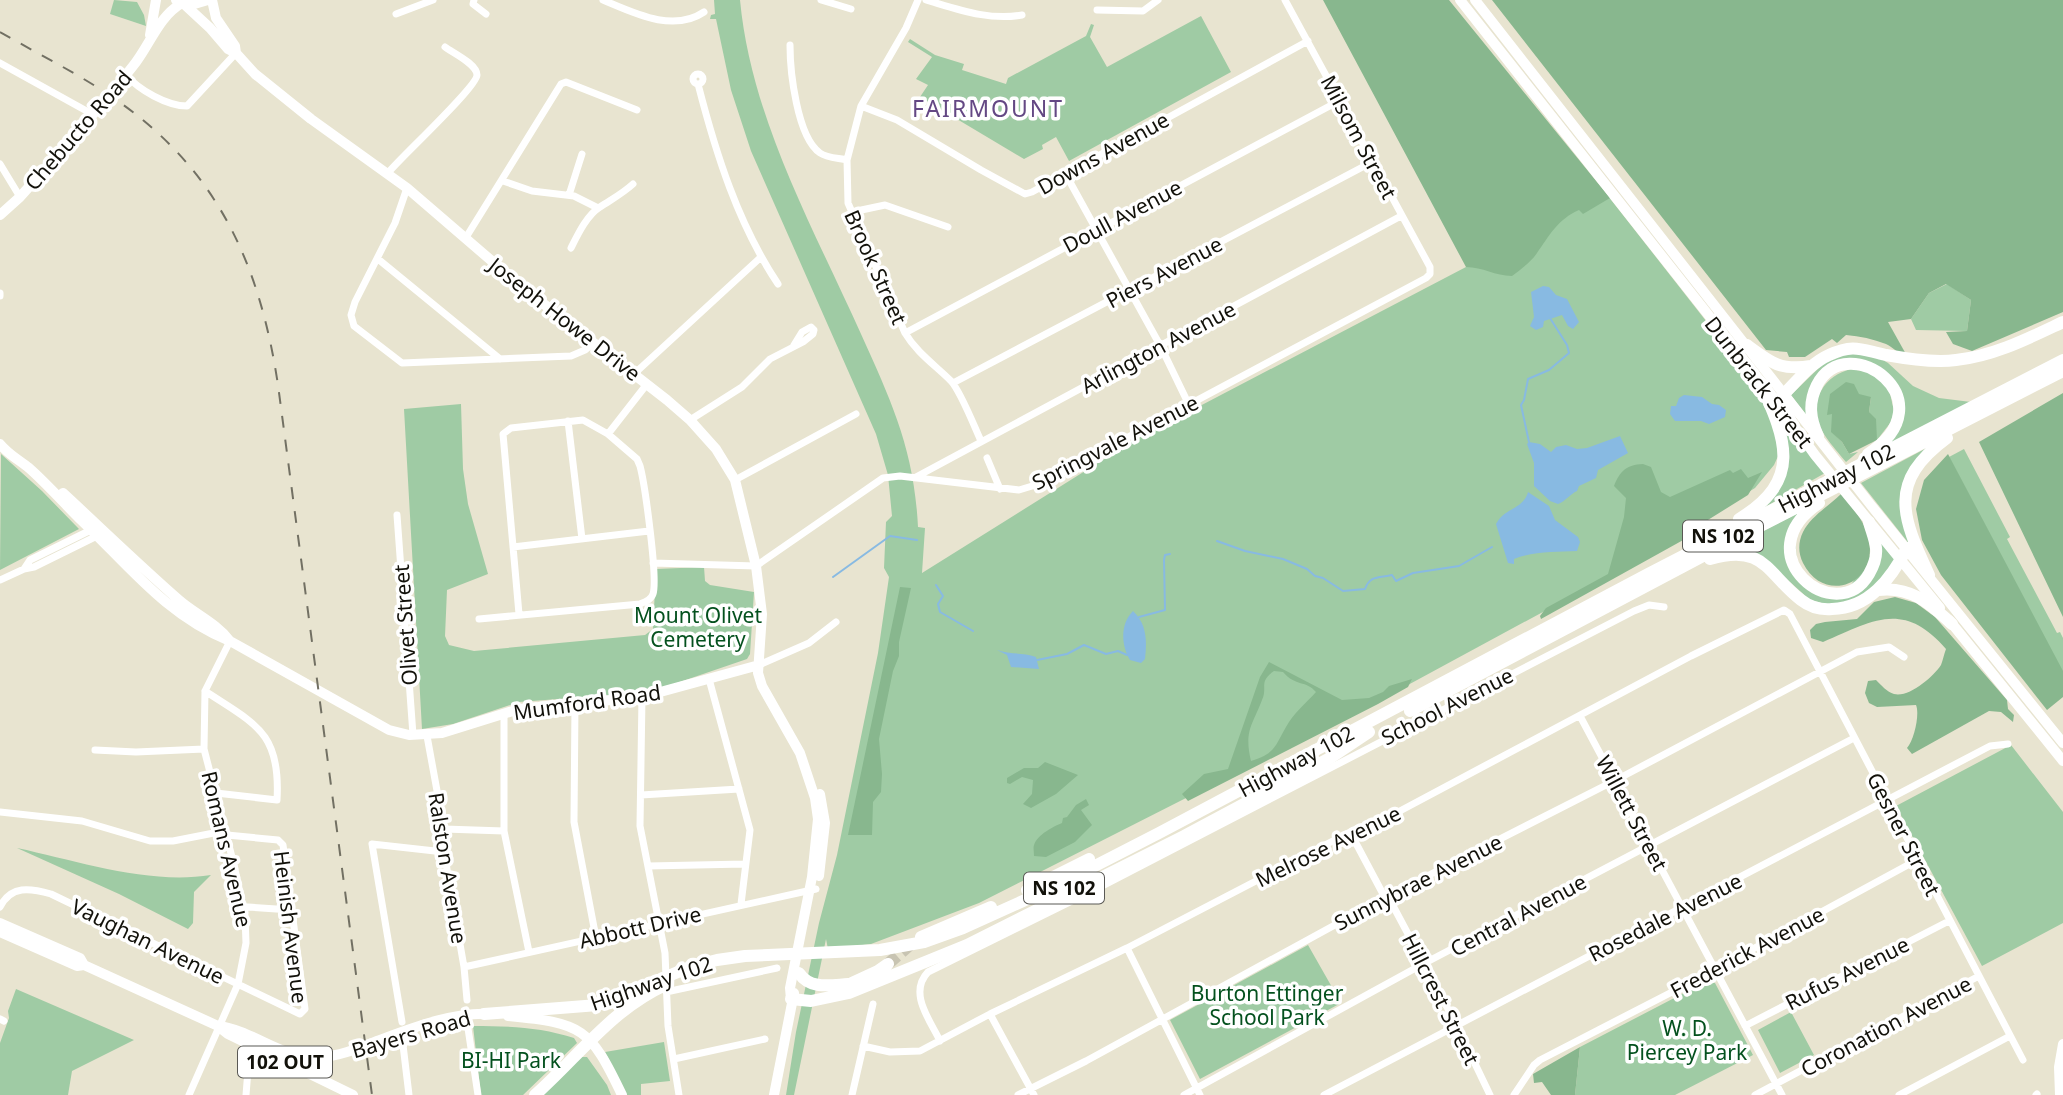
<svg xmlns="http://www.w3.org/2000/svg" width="2063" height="1095" viewBox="0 0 2063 1095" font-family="'Noto Sans',sans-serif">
<rect width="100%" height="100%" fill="#e8e4d0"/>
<!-- green -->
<path fill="#9fcba4" d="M114 0 137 2 144 15 146 26 110 14Z
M714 0H740C751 118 813 227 861 334 892 403 914 449 918 527L925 528 922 573 1133 441 1466 267 1601 187 1728 349 1771 415 1779 454 1774 465 1755 488 1637 561 1395 692 979 903 871 944 828 949 826 939 794 1095H786L796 1032 819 923 837 855 878 653 889 577 884 568 886 522 892 516 888 475 876 434 751 151 731 90 716 19H710L711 15 715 14Z
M1201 16 1231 72 1069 161 1056 137 1042 145 1043 149 1024 159 920 97 928 85 916 79 932 57 908 42 910 39 935 55 964 64 962 70 1006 84 1008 78 1086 36 1091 24 1094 25 1090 37 1107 67Z
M1947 284 1971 300 1967 331 1916 330 1911 319 1929 293Z
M1849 352 1876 356 1888 363 1913 386 1939 398 1971 402 1887 447C1905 424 1911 395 1888 374 1882 369 1873 362 1865 361 1853 361 1839 367 1827 369L1807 416 1791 395 1826 361Z
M1851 369 1873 373 1889 389 1894 411 1891 422 1877 440 1869 412 1871 397 1828 414 1832 413V432L1842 442 1849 454 1858 452 1846 462C1829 441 1805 419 1821 391 1828 378 1838 373 1851 369Z
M461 404 463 469 468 504 488 574 447 590 445 636 449 645 474 651 645 635 653 629 656 569 704 567 705 581 710 585 754 592 750 654 747 659 668 686 637 693 519 702 453 724 422 729 404 409Z
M1776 409 1825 473 1758 511 1781 483Z
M1934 444 1910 473V545L1861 483Z
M1964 449 2010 537 2007 539 2057 633 2060 632 2063 638V673L1949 457Z
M1 454 42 491 79 529 0 570Z
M1802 511 1795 520 1797 576 1844 596 1880 539 1898 562 1867 596 1834 606 1810 600 1762 557 1722 552Z
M2011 745 2063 812V923L1982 966 1896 806Z
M17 848C78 861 148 885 211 875L194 892 193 923 188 929 119 894Z
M1308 945 1341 1003 1200 1079 1170 1020Z
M1707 981 1715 983 1753 1055 1675 1095H1575L1580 1047Z
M16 989 134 1040 72 1071 68 1095H0V1043L9 1018 8 1011Z
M1791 1012 1814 1055 1780 1073 1758 1030Z
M473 1026C508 1026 540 1027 574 1038L577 1043 523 1095H481Z
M664 1042 670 1081 641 1084V1095H626L605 1052Z
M580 1057H587L607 1085 611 1095H541Z"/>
<!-- forest -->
<path fill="#88b78e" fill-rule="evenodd" d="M1323 0H1449L1610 198 1583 214 1579 210C1558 219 1549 236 1537 253 1531 262 1521 269 1512 276 1495 276 1483 267 1466 267Z
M1492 0H2063V312L1972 351 1953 344 1946 332 1967 331 1971 300 1946 284 1929 293 1911 319 1888 322 1907 356C1898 354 1894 348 1886 344 1873 339 1860 336 1846 335L1837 343 1832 339 1805 357H1789L1787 352 1766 350Z
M1846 382 1854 384 1859 394 1871 397 1869 412 1876 419 1877 440 1849 454 1842 442 1831 432 1832 414 1827 415 1830 394Z
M2063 393V617L1979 442Z
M1948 454 2063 671V697L2047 710 1941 575 1922 540 1916 509 1924 480Z
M1643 464 1651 467 1661 492 1670 497 1730 470 1733 473 1741 469 1748 478 1762 472 1748 495 1695 528 1685 539 1541 619 1540 616 1546 608 1608 574 1624 517 1626 498 1614 486C1620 471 1626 465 1643 464Z
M1841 494C1848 502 1856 511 1861 520 1894 577 1827 611 1803 563 1798 553 1798 542 1803 532 1811 516 1829 506 1841 494Z
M900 587 911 588 899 642V656L893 671 879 739 882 774 881 792 873 802 872 835H848Z
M1895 597 1916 603 1935 617 2007 700 2008 709 2014 715 2013 722 2001 712 1989 711 1912 754 1907 748C1914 740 1920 714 1916 705L1877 707 1869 703 1865 693 1868 681 1876 680C1881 685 1887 692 1894 694 1909 698 1933 677 1941 665 1943 660 1944 654 1946 649 1904 600 1873 620 1823 642L1811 638 1810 630 1816 624 1825 622 1857 619 1874 602Z
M1269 662 1342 700 1369 698 1383 692 1389 686 1412 679 1408 687 1378 704 1188 801 1182 794 1204 774 1228 769 1260 677ZM1274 671 1283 672C1296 687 1306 680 1316 692 1306 703 1293 714 1286 727 1275 746 1275 754 1251 761 1244 731 1252 726 1262 700 1268 687 1258 682 1274 671Z
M1045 762 1078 775 1056 794 1031 808 1023 804 1032 794 1033 780 1022 777 1010 784 1007 783V778L1024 768H1038Z
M1086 799 1089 805 1081 810 1092 825 1075 842 1046 857 1034 856C1034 852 1033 848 1034 845 1037 835 1054 826 1062 823L1063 818 1067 817 1076 805Z
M1580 1047 1575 1095H1551L1542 1082 1534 1083 1533 1074Z"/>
<!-- water -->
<path fill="#88bae2" d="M1543 286 1549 287 1556 295 1567 299 1579 322 1573 329 1568 326 1562 315 1544 321 1543 327 1536 330 1530 326 1534 317 1531 292Z
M1684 395 1702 397 1712 404 1719 405 1726 410 1725 417 1709 424 1701 421H1675L1670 414 1671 406H1676L1679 398Z
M1620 436 1628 453 1598 470 1596 478 1579 486 1577 491C1570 494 1566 501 1558 504L1550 501 1534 486V463L1527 444 1529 442 1540 444 1551 452 1556 447 1566 445 1577 449 1587 448Z
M1528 492 1549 506 1555 520 1578 537 1580 542 1577 551C1556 552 1535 551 1514 559V564L1508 563 1496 524C1505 507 1523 510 1528 492Z
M1133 611C1147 624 1147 641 1145 659L1141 663 1130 660C1121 645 1120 624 1133 611Z
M997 650C1010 655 1023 652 1036 657L1039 669 1011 667 1007 655Z"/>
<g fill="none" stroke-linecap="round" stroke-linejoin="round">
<!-- stream -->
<path stroke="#88bae2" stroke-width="2" d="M1529 442 1521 405 1524 400 1528 379 1549 370 1569 353 1567 345 1550 318
M1217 541 1245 551 1283 559 1307 569 1315 576 1323 578 1343 591 1365 589C1370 575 1379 578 1392 575L1396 581 1413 573 1459 566 1492 547
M833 577 890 536 917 540
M936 585 943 596 938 604 940 612 973 631
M1139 617 1165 610 1164 560 1165 555 1170 554
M1037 660 1067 654 1084 645 1106 654 1118 651 1127 655"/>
<!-- highway-tunnel -->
<path stroke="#c8c4b2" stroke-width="12" stroke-dasharray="12 6" stroke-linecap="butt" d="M888 964 912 943"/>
<!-- street -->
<path stroke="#fff" stroke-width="7" d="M474 0 473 4 486 14
M603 0C634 13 673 33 704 12
M821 0 851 9
M918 0 906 28 861 106 847 160 848 203 905 333C917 353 935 365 951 381 961 392 974 426 981 441
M926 0C957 9 989 21 1022 15
M1097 10 1143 11 1158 0
M396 14 433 0
M790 45C790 71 797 137 820 153 827 158 839 158 847 160
M0 63 92 114
M693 79a5 5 0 1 1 10 0a5 5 0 1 1-10 0Z
M126 75C139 90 167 106 187 106L236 53
M698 84C716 154 738 224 778 284
M861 106 897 120 981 170 1025 194 1032 192 1308 41
M0 164 20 197
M388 173C400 158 477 87 477 75 477 64 453 53 445 47
M1065 173 1161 347 1189 405
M503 181 532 191 574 196 598 208
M407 188 395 223 355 302 351 315 354 326 402 363 571 356 585 350 593 343
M569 195 582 154
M852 212 885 205 948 227
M465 239 561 84 566 82 637 110
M571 248C578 234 587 215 600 207 612 199 622 194 633 184
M378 259 500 359
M0 293V296
M905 333 1339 101
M634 374 761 257
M953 383 1374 161
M690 420 742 387 770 359 803 342 813 334 814 330 811 327 802 332 794 345
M568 421 582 539
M608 434 647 384
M987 458 1000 489
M916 477 1401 216
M735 480 856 414
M397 515 413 735
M513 547 649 531
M653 563 756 566 883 478 900 476 1019 490 1042 483 1426 278 1430 274V267L1285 0
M24 569 30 560 95 528
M0 580 24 569 34 567 101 534
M479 619 640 604C645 602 651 600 653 594 658 579 645 485 640 466L637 459 608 434 583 420 511 428 503 434 519 614
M759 665 809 643 836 622
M709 679 750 830 741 904
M205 691C255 724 281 732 277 800L216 793
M642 697 640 826 665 953 668 1026 679 1095
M575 703 574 822 596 938
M504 713V831L529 952
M1580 716 1782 1095
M427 736 444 829V852L464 967 467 1000
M95 750 136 752 204 749
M641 795 739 789
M0 812 82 821 150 841H173L224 831
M444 829 504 831
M1350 832 1383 894 1391 902 1456 1024 1490 1095
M648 866 745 864
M233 906 291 910
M0 907C11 885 30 888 51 894L300 1014 305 1009 283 845 278 840 227 835
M1127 948 1200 1095
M464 967 816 889
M666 992 777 968
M990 1014 1034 1095
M466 1015 478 1095
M0 1019 4 1021
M402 1022 372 844 444 852
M1745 1026 1949 921
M940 1041C930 1020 908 993 928 972L1102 886 1634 611 1649 605 1664 607
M863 1046 890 1052 920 1051 990 1014 1127 948 1350 832 1398 812 1691 656 1784 610 1790 614 2023 1060
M674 1059 765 1039
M249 1075 262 1051
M189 1095 238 984 246 943 245 916 234 865 204 749 205 691 230 641
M246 1095 250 1045
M409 1095 403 1045 410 1030
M852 1095 873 1004
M1018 1095 1086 1061 1386 897 1616 780 1857 652 1889 647 1904 657
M1184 1095 1423 964 1854 738
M1324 1095 1990 746 2008 744
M1514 1095 1534 1065 1540 1060 1705 975 1917 860
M1755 1095 1979 976
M1899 1095 2010 1036
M2036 1095 2037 1094"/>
<!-- secondary -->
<path stroke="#fff" stroke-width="10" d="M212 0 216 18 235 46 236 53
M1460 0 1777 402 1815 455 1940 608
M1475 0 1870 504 2063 743
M183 3 210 28 228 49 236 53 255 74 311 119 407 188 522 287 667 400 690 420 716 449 735 480 756 566 762 614 758 673 762 686 800 753 815 798 818 819 812 877 790 988 791 999
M0 444C8 454 19 460 29 468 46 483 62 501 78 517 126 562 166 616 230 641L389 730 409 735 442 733 519 709 642 697 759 665
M63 493C102 529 139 565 179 600 195 614 216 623 229 640
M1949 620 2063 761
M819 876 825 823 820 794
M774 1095 794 993
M2060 1095 2059 1067 2063 1044"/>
<!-- primary -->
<path stroke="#fff" stroke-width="10" d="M176 0 191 5 208 0
M150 35 156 0
M0 215 20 197C58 154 98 111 133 66 150 45 158 17 182 3
M0 923 80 958 84 965 218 1026 228 1034 353 1095
M0 932 77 966 84 965
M508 1016C583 1023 590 1028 622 1095
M218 1026C254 1030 282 1060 320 1057 340 1056 359 1048 377 1041 412 1028 455 1011 492 1014"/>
<!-- highway -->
<path stroke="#fff" stroke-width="12" d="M1747 345C1771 363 1781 371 1811 366
M1791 422 1784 406V394C1798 380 1811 363 1829 355 1854 343 1862 350 1886 355 1908 359 1934 363 1956 360 1994 356 2029 338 2063 322
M1818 436C1810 419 1808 403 1817 385 1848 327 1950 401 1868 454
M1819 503C1743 554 1836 630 1869 574 1873 567 1877 556 1876 548 1875 539 1871 530 1869 522
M1739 519C1803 480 1786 440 1761 384
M1710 559C1765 543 1767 574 1801 600 1810 607 1821 610 1832 609 1869 608 1891 579 1907 548
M1929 575C1902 517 1887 482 1947 438
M1878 590C1911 586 1929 603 1952 624
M1410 711 1739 537 2063 371
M1027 890 1089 859
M921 937 991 907
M799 973C810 990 831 985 848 984
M852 983 878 971 888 964
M791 999 811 1001 849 993 967 945 1184 836 1330 758 1369 732
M484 1014 598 1005 690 967 717 960 745 956 880 950 924 942 963 928 1052 888 1159 833 1648 574 2063 360
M535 1095C578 1057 611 1010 665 985"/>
<!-- rail -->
<path stroke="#727063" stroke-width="2" stroke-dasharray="12 12" stroke-linecap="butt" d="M0 32C38 54 79 74 115 99 218 170 260 265 278 385L372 1095"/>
</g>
<g text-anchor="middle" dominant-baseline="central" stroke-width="7" stroke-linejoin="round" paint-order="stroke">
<!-- shield labels -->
<g fill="#fff" stroke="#595854" stroke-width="2">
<rect x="1683" y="520.5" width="80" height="31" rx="5"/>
<rect x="1024" y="872.5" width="80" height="31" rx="5"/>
<rect x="238" y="1046.5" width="94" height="31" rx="5"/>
</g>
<g font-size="19" font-weight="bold" fill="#12110a">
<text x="1723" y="536">NS 102</text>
<text x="1064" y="888">NS 102</text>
<text x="285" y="1062">102 OUT</text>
</g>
<!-- street labels -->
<g font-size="21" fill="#12110a" stroke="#fff">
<text transform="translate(78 130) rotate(-49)">Chebucto Road</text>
<text transform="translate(1359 137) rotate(62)">Milsom Street</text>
<text transform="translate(1103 153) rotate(-29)">Downs Avenue</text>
<text transform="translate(1122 216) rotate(-28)">Doull Avenue</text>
<text transform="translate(876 267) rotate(66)">Brook Street</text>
<text transform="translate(1164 272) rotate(-28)">Piers Avenue</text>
<text transform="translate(565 319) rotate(38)">Joseph Howe Drive</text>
<text transform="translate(1158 347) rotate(-28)">Arlington Avenue</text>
<text transform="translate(1759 382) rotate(52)">Dunbrack Street</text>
<text transform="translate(1115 442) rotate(-27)">Springvale Avenue</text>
<text transform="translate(1836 478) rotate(-27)">Highway 102</text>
<text transform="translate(405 625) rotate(-94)">Olivet Street</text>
<text transform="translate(587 702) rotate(-8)">Mumford Road</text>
<text transform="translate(1447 706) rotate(-27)">School Avenue</text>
<text transform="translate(1296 761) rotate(-28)">Highway 102</text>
<text transform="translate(1632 813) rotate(62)">Willett Street</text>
<text transform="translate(1904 834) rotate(63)">Gesner Street</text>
<text transform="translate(1328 846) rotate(-26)">Melrose Avenue</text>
<text transform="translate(227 849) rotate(77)">Romans Avenue</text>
<text transform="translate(448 868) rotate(81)">Ralston Avenue</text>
<text transform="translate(1418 882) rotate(-27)">Sunnybrae Avenue</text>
<text transform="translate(1518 915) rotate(-28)">Central Avenue</text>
<text transform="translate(1665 917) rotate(-27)">Rosedale Avenue</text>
<text transform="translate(291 927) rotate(83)">Heinish Avenue</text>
<text transform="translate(640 927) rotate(-13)">Abbott Drive</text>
<text transform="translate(148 941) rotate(26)">Vaughan Avenue</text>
<text transform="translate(1747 952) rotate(-28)">Frederick Avenue</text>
<text transform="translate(1847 973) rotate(-27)">Rufus Avenue</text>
<text transform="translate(651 983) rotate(-19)">Highway 102</text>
<text transform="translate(1441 999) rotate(63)">Hillcrest Street</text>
<text transform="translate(1886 1026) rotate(-28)">Coronation Avenue</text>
<text transform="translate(411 1034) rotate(-16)">Bayers Road</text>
</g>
<!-- park labels -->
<g font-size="21" fill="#04511e" stroke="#fff">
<text x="698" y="615">Mount Olivet<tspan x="698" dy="24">Cemetery</tspan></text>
<text x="1267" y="993">Burton Ettinger<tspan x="1267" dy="24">School Park</tspan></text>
<text x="1687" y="1028">W. D.<tspan x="1687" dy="24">Piercey Park</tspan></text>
<text x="511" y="1060">BI-HI Park</text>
</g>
<!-- neighbourhood labels -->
<g font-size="23" letter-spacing="2" fill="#644884" stroke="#fff">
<text x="988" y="108">FAIRMOUNT</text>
</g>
</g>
</svg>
